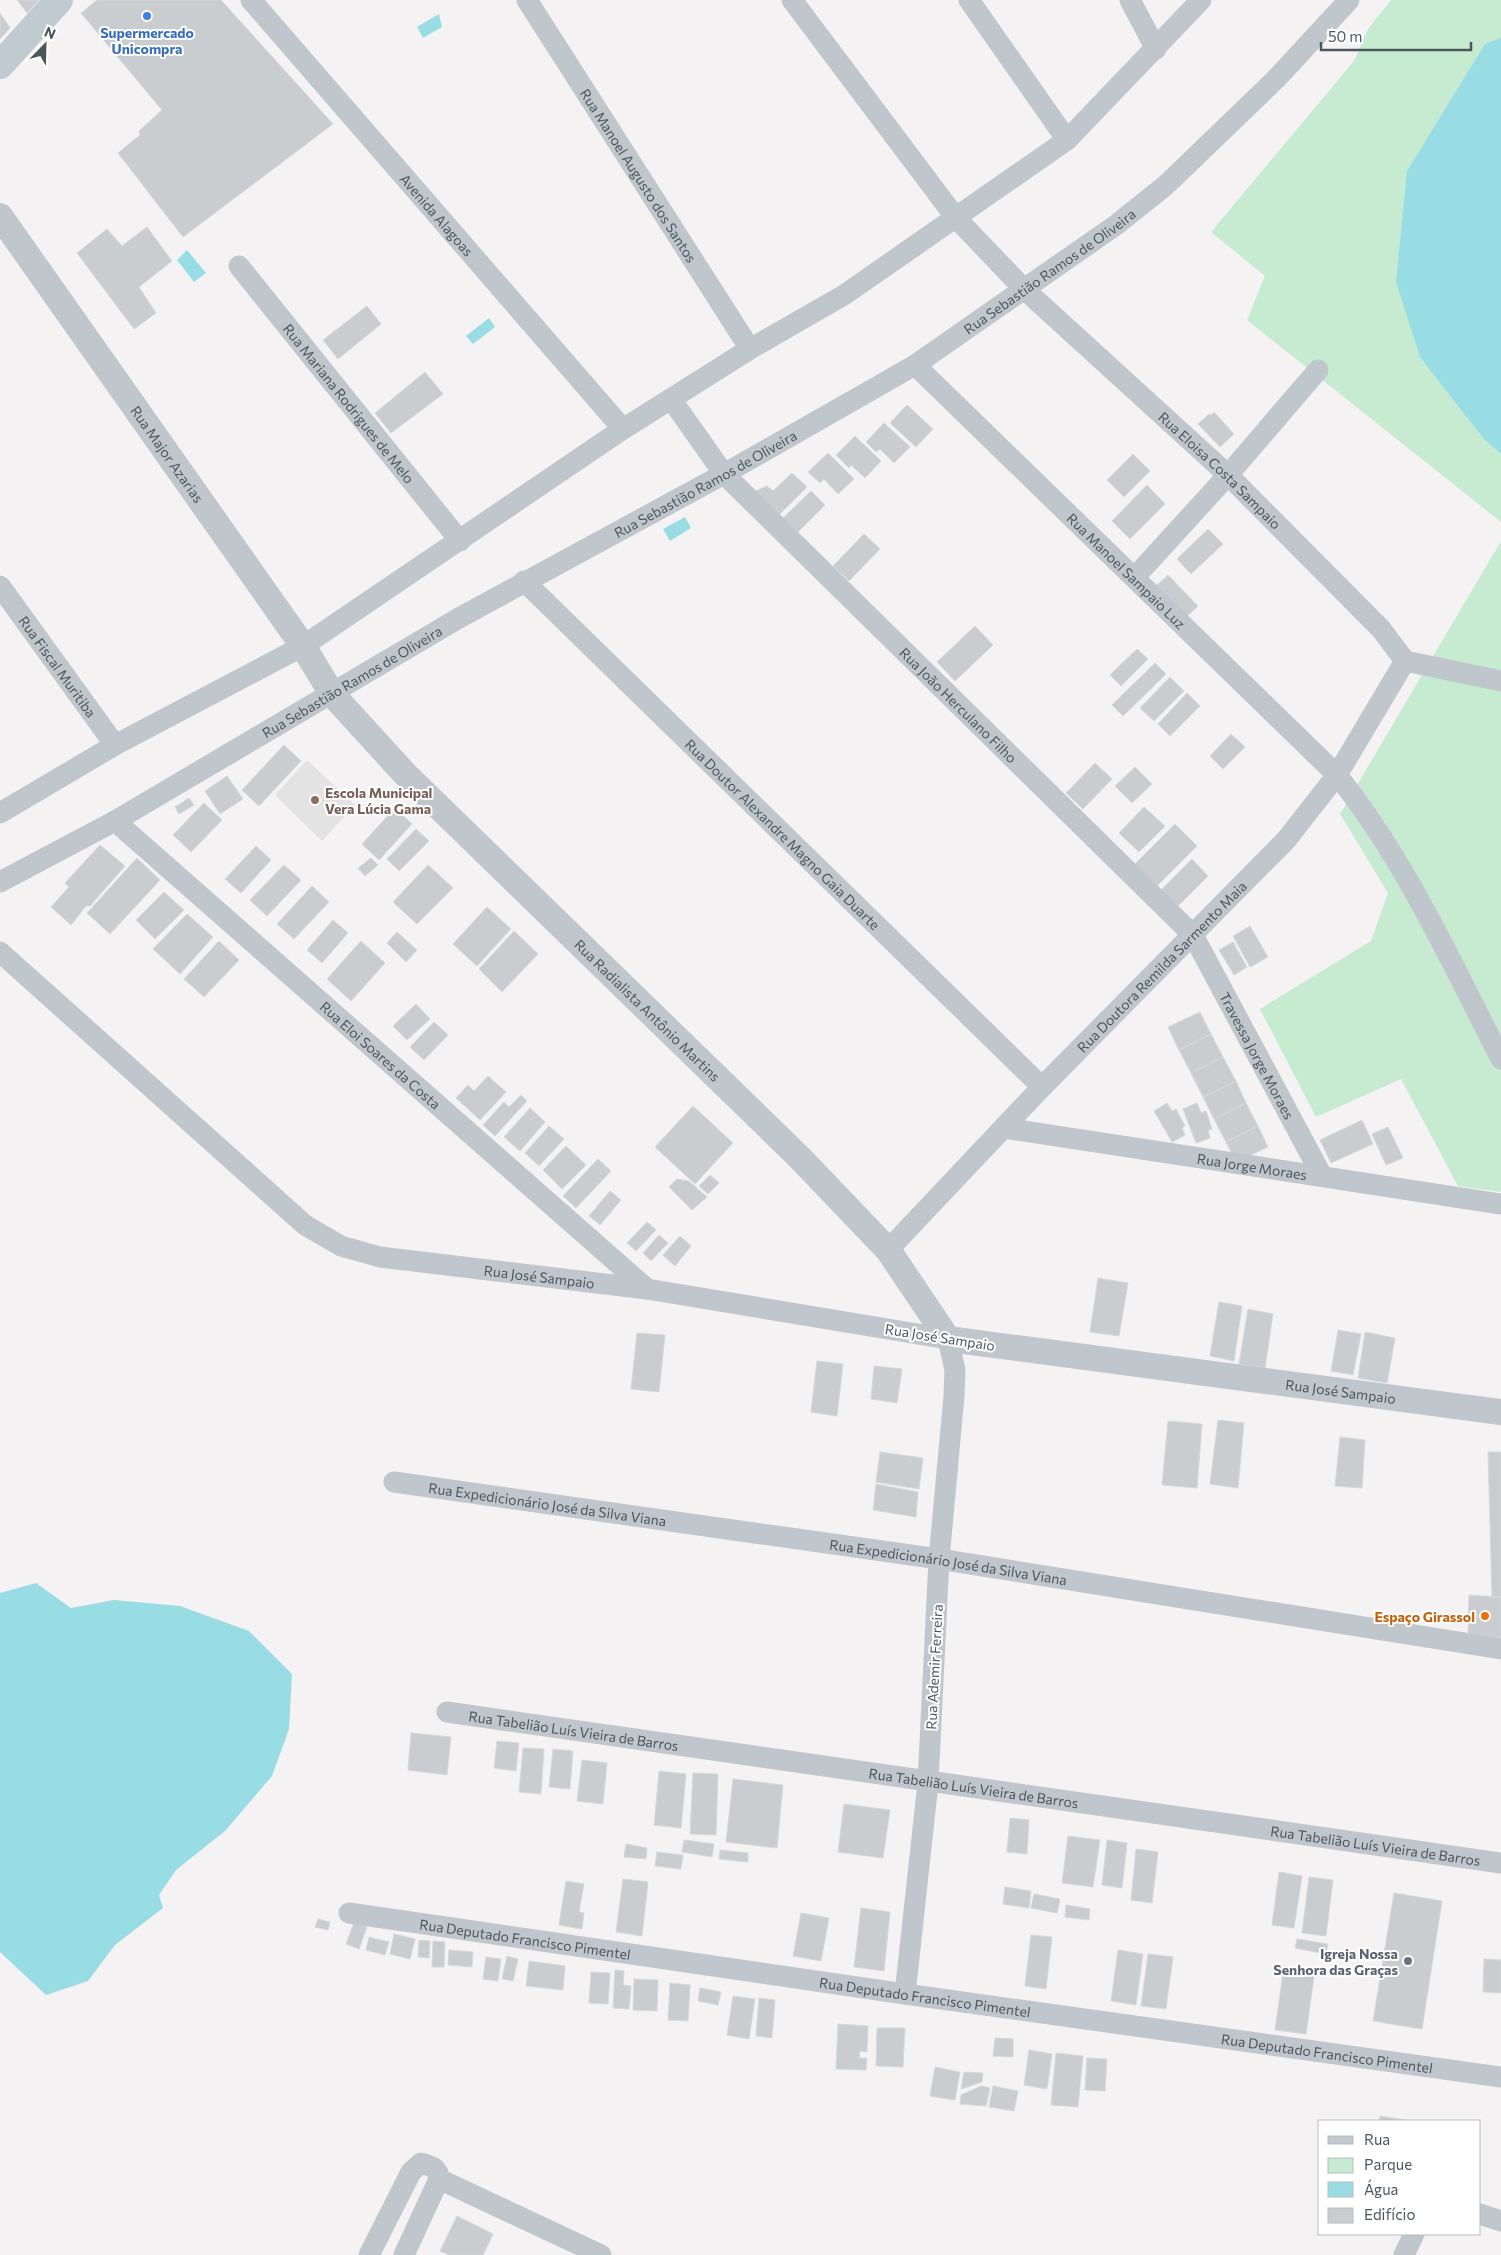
<svg xmlns="http://www.w3.org/2000/svg" width="1501" height="2255" viewBox="0 0 1501 2255" font-family="Commissioner,sans-serif">
<rect width="100%" height="100%" fill="#f4f2f2"/>
<!-- education -->
<path fill="#e4e3e3" d="M307 760 355 805 322 841 275 795Z"/>
<!-- green -->
<path fill="#c6ebd0" d="M1391 0H1501V522L1247 320 1265 276 1211 232 1354 61 1368 29Z
M1501 541V1192L1458 1186 1401 1079 1316 1117 1260 1009 1371 941 1388 893 1340 814Z"/>
<!-- water -->
<path fill="#98dde4" d="M439 14 442 27 423 38 417 27Z
M1501 38V454L1483 438 1420 357 1396 282 1407 171 1485 44Z
M187 250 206 273 194 282 177 260Z
M489 318 495 327 473 344 466 336Z
M685 517 691 528 670 541 663 529Z
M36 1583 71 1608 114 1600 180 1606 249 1631 292 1674 289 1729 272 1776 225 1831 176 1870 159 1895 163 1908 115 1945 88 1981 46 1995 0 1952V1593Z"/>
<!-- building -->
<path fill="#c9cdd0" stroke="#d6d9dc" d="M17 0H39L27 13Z
M97 0H221L333 124 183 237 118 153 140 135 139 131 162 110 81 13Z
M0 13 10 28 0 39Z
M147 227 172 261 139 287 156 313 134 329 77 253 107 229 122 246Z
M367 306 381 324 338 359 323 340Z
M425 372 443 394 391 433 375 413Z
M907 405 933 429 916 447 890 423Z
M1214 412 1234 434 1220 447 1198 424 1209 414 1211 415Z
M884 423 910 447 894 463 880 449 876 452 866 442Z
M855 436 881 461 865 478 851 465 849 468 836 455Z
M828 453 854 479 838 494 824 479 820 483 808 472Z
M1133 454 1150 471 1124 497 1107 480Z
M792 473 807 487 775 519 749 494 767 486 773 491Z
M1147 485 1165 504 1130 539 1112 521Z
M811 491 825 505 794 536 779 522Z
M1208 529 1223 544 1191 574 1177 559Z
M864 534 880 549 849 581 833 566Z
M1168 575 1198 606 1183 620 1153 589Z
M975 626 993 645 955 681 937 662Z
M1137 649 1148 659 1121 686 1110 675Z
M1155 663 1166 674 1123 716 1112 705Z
M1170 677 1184 691 1154 721 1140 708Z
M1187 693 1200 706 1170 736 1158 724Z
M1231 734 1245 747 1223 769 1210 756Z
M284 745 301 761 259 806 242 790Z
M1095 763 1112 779 1083 809 1066 793Z
M1135 767 1152 784 1132 803 1115 786Z
M227 776 243 799 220 814 205 791Z
M189 798 194 805 179 814 175 807Z
M204 803 222 820 191 852 173 835Z
M1144 807 1165 826 1139 852 1119 833Z
M395 808 412 824 379 860 362 844Z
M1175 824 1197 846 1157 886 1135 864Z
M416 829 429 841 399 871 387 859Z
M100 845 125 866 90 906H86L71 925 51 907 69 887 65 883Z
M256 846 271 860 241 893 225 879Z
M137 858 160 880 110 934 87 913Z
M371 858 378 865 365 876 358 868Z
M1192 859 1208 876 1177 907 1161 890Z
M284 865 301 880 267 916 250 900Z
M428 865 453 888 417 924 393 902Z
M312 886 329 902 294 939 277 924Z
M164 892 184 910 155 939 136 920Z
M487 907 511 929 477 966 453 944Z
M187 914 213 937 180 974 153 949Z
M333 920 348 933 322 963 307 950Z
M1250 926 1268 957 1250 967 1233 936Z
M514 931 538 954 502 992 479 969Z
M397 932 417 950 406 962 387 943Z
M219 941 239 960 204 997 184 979Z
M361 941 385 963 351 1001 327 979Z
M1233 942 1247 967 1234 975 1219 950Z
M416 1004 430 1019 407 1040 393 1026Z
M1200 1012 1211 1034 1179 1050 1168 1027Z
M434 1022 448 1035 424 1060 410 1047Z
M1211 1034 1223 1057 1191 1073 1179 1050Z
M1223 1057 1236 1081 1203 1097 1191 1073Z
M488 1076 506 1092 480 1120 456 1098 468 1085 474 1091Z
M1236 1081 1246 1103 1214 1119 1203 1097Z
M521 1095 527 1101 495 1136 483 1125 504 1102 509 1107Z
M1167 1103 1172 1111 1176 1109 1185 1126 1182 1128 1185 1135 1172 1142 1154 1111Z
M1197 1103 1201 1113 1206 1111 1212 1129 1208 1130 1210 1138 1196 1143 1183 1109Z
M1246 1103 1258 1126 1226 1142 1214 1119Z
M693 1106 733 1143 695 1184 655 1147Z
M530 1108 545 1122 520 1151 504 1137Z
M1362 1120 1373 1144 1331 1163 1320 1140Z
M549 1126 564 1139 539 1166 525 1153Z
M1258 1126 1268 1147 1236 1162 1226 1142Z
M1388 1127 1403 1158 1386 1165 1372 1134Z
M566 1146 586 1165 562 1189 543 1170Z
M598 1159 611 1171 576 1208 563 1196Z
M710 1175 719 1183 708 1194 699 1186Z
M677 1179 689 1181 707 1197 692 1210 669 1187Z
M610 1191 621 1200 600 1225 589 1216Z
M647 1222 656 1230 636 1251 627 1243Z
M659 1235 668 1243 651 1261 643 1253Z
M680 1236 691 1246 675 1266 663 1255Z
M1098 1278 1128 1283 1119 1336 1090 1332Z
M1219 1302 1242 1306 1234 1361 1210 1356Z
M1248 1309 1273 1314 1265 1368 1239 1364Z
M1338 1330 1361 1334 1353 1375 1331 1371Z
M1365 1332 1395 1338 1387 1383 1358 1378Z
M637 1333 665 1335 659 1392 631 1389Z
M817 1361 843 1364 837 1416 811 1412Z
M874 1366 902 1369 897 1403 871 1399Z
M1218 1420 1244 1423 1238 1488 1210 1484Z
M1168 1421 1202 1424 1197 1488 1162 1485Z
M1340 1437 1365 1440 1362 1488 1335 1486Z
M880 1452 923 1458 919 1489 876 1482Z
M1488 1452H1501V1597H1492Z
M876 1484 918 1492 916 1517 873 1510Z
M1469 1595 1501 1597V1638L1468 1634Z
M411 1733 451 1737 447 1775 408 1770Z
M497 1741 519 1743 516 1771 494 1768Z
M523 1748 544 1749 541 1794 519 1792Z
M553 1749 573 1751 570 1789 549 1787Z
M582 1760 607 1763 603 1804 577 1801Z
M659 1771 686 1774 681 1828 654 1825Z
M693 1773 718 1774 716 1835 690 1834Z
M733 1779 783 1785 777 1848 726 1842Z
M844 1804 890 1810 883 1858 838 1852Z
M1010 1818 1029 1820 1027 1854 1007 1852Z
M1068 1836 1100 1840 1093 1887 1062 1883Z
M684 1840 714 1844 712 1857 682 1852Z
M1107 1840 1127 1843 1122 1888 1102 1885Z
M626 1844 647 1848 646 1859 624 1857Z
M1136 1849 1158 1852 1152 1903 1131 1900Z
M720 1850 748 1853V1862L719 1859Z
M657 1852 683 1855 681 1869 655 1866Z
M1279 1872 1302 1876 1294 1928 1272 1925Z
M1309 1877 1333 1880 1326 1936 1302 1933Z
M623 1879 648 1882 642 1936 616 1932Z
M566 1881 584 1884 579 1912 584 1913 582 1929 559 1925Z
M1005 1887 1031 1891 1029 1908 1003 1904Z
M1394 1893 1442 1901 1422 2029 1373 2021Z
M1034 1894 1060 1899 1057 1913 1031 1908Z
M1066 1905 1090 1909 1089 1920 1065 1917Z
M861 1908 890 1912 884 1971 854 1967Z
M801 1913 829 1918 821 1961 793 1956Z
M318 1919 330 1922 328 1930 315 1927Z
M354 1922 367 1927 359 1949 346 1944Z
M394 1934 415 1939 410 1959 390 1954Z
M1031 1935 1052 1937 1046 1989 1025 1986Z
M369 1937 389 1942 385 1955 366 1950Z
M1297 1939 1328 1944 1326 1954 1295 1948Z
M419 1940 430 1941 429 1958 418 1957Z
M433 1941 445 1942 444 1967H432Z
M449 1950 473 1952 472 1967 448 1965Z
M1118 1950 1143 1954 1136 2005 1111 2001Z
M1148 1954 1173 1957 1166 2009 1141 2006Z
M507 1956 518 1959 513 1981 502 1979Z
M486 1957 501 1959 498 1981 483 1979Z
M1484 1959 1501 1960V1993L1483 1992Z
M529 1961 565 1966 563 1990 526 1986Z
M1284 1966 1315 1970 1306 2034 1275 2030Z
M615 1970 624 1971 623 1985 631 1986 629 2009 613 2008Z
M591 1972 610 1973 608 2004 589 2003Z
M634 1979 658 1980 657 2011 633 2010Z
M670 1983 690 1985 688 2021 668 2020Z
M700 1988 721 1992 718 2005 698 2001Z
M733 1996 755 1999 749 2039 727 2035Z
M759 1998 775 2000 772 2038 756 2036Z
M838 2024 868 2026 867 2052 860 2051 859 2058H867L866 2070 836 2069Z
M877 2028H905L903 2067 876 2066Z
M995 2038 1013 2039V2057L993 2056Z
M1029 2050 1052 2054 1047 2089 1024 2085Z
M1056 2053 1083 2056 1078 2107 1051 2105Z
M1087 2058 1107 2059 1105 2091 1085 2090Z
M935 2067 960 2072 955 2100 930 2096Z
M964 2072 983 2073 982 2082 961 2089Z
M981 2086 990 2088 986 2106 960 2104 961 2095Z
M993 2086 1018 2091 1014 2111 989 2107Z
M1380 2116 1410 2121H1379Z
M457 2216 493 2234 483 2255H449L440 2251Z"/>
<g fill="none" stroke-linecap="round" stroke-linejoin="round">
<!-- minor -->
<g stroke="#bfc7cc" stroke-width="21">
<path id="s1" d="M251 0 623 429"/>
<path id="s2" d="M527 0 750 349"/>
<path id="s3" d="M792 0 956 218 1024 289 1228 475 1381 629 1405 661"/>
<path d="M969 0 1067 140"/>
<path d="M1130 0 1156 49"/>
<path id="s4" d="M239 266 460 541"/>
<path id="s5" d="M915 365 1337 775C1406 861 1451 962 1501 1059"/>
<path id="s6" d="M671 399 724 474 1193 935 1322 1176"/>
<path d="M1135 577 1228 475 1318 370"/>
<path id="s7" d="M524 581 1042 1087"/>
<path id="s8" d="M0 586 115 745"/>
<path d="M1405 661 1501 681"/>
<path d="M0 813 115 745 303 646 623 429 750 349 844 295 1067 140 1201 0"/>
<path id="s9" d="M115 821 647 1289"/>
<path id="s10" d="M0 882 115 821 459 618 724 474 915 365 1116 225 1166 185 1276 79 1349 0"/>
<path id="s11" d="M0 952 305 1225 341 1246 380 1257 647 1289 948 1339 955 1370 954 1396 939 1559 928 1783 905 1994"/>
<path id="s12" d="M1004 1128 1501 1204"/>
<path id="s13" d="M888 1250 1042 1087 1286 840 1337 775 1405 661"/>
<path id="s14" d="M394 1482 939 1559 1501 1649"/>
<path id="s15" d="M447 1712 1501 1863"/>
<path id="s16" d="M349 1913 905 1994 1501 2077"/>
<path d="M439 2179 601 2255"/>
<path d="M1480 2214 1501 2221"/>
<path d="M369 2255 411 2172 421 2163C431 2166 439 2168 439 2179"/>
<path d="M404 2255 439 2179"/>
<path d="M1404 2255 1414 2234"/>
</g>
<!-- tertiary -->
<path stroke="#bfc7cc" stroke-width="26" id="s17" d="M0 216 303 646 332 694 405 774 799 1157 888 1250 948 1339 1501 1412"/>
<!-- secondary -->
<path stroke="#c0cad1" stroke-width="28" d="M0 65 59 0"/>
</g>
<!-- markers -->
<circle fill="#3f7fe0" stroke="#fff" stroke-width="2" cx="147" cy="16" r="5"/>
<circle fill="#8d6e63" stroke="#fff" stroke-width="2" cx="315" cy="800" r="5"/>
<circle fill="#e8710a" stroke="#fff" stroke-width="2" cx="1485" cy="1616" r="5"/>
<circle fill="#6b7280" stroke="#fff" stroke-width="2" cx="1408" cy="1961" r="5"/>
<g text-anchor="middle" dominant-baseline="central" stroke-width="4" stroke-linejoin="round" paint-order="stroke">
<!-- shop labels -->
<g font-size="14" font-weight="bold" fill="#366cbe" stroke="#fff">
<text x="147" y="32">Supermercado<tspan x="147" dy="16">Unicompra</tspan></text>
</g>
<!-- street labels -->
<g font-size="14" fill="#4b575d" stroke="#fff">
<text stroke="none"><textPath href="#s2" startOffset="208">Rua Manoel Augusto dos Santos</textPath></text>
<text stroke="none"><textPath href="#s1" startOffset="284">Avenida Alagoas</textPath></text>
<text stroke="none"><textPath href="#s10" startOffset="1215">Rua Sebastião Ramos de Oliveira</textPath></text>
<text stroke="none"><textPath href="#s4" startOffset="176">Rua Mariana Rodrigues de Melo</textPath></text>
<text stroke="none"><textPath href="#s17" startOffset="291">Rua Major Azarias</textPath></text>
<text stroke="none"><textPath href="#s3" startOffset="638">Rua Eloisa Costa Sampaio</textPath></text>
<text stroke="none"><textPath href="#s10" startOffset="810">Rua Sebastião Ramos de Oliveira</textPath></text>
<text stroke="none"><textPath href="#s5" startOffset="295">Rua Manoel Sampaio Luz</textPath></text>
<text stroke="none"><textPath href="#s8" startOffset="99">Rua Fiscal Muritiba</textPath></text>
<text stroke="none"><textPath href="#s10" startOffset="405">Rua Sebastião Ramos de Oliveira</textPath></text>
<text stroke="none"><textPath href="#s6" startOffset="421">Rua João Herculano Filho</textPath></text>
<text stroke="none"><textPath href="#s7" startOffset="362">Rua Doutor Alexandre Magno Gaia Duarte</textPath></text>
<text stroke="none"><textPath href="#s13" startOffset="394">Rua Doutora Remilda Sarmento Maia</textPath></text>
<text stroke="none"><textPath href="#s17" startOffset="1029">Rua Radialista Antônio Martins</textPath></text>
<text stroke="none"><textPath href="#s9" startOffset="354">Rua Eloi Soares da Costa</textPath></text>
<text stroke="none"><textPath href="#s6" startOffset="886">Travessa Jorge Moraes</textPath></text>
<text stroke="none"><textPath href="#s12" startOffset="251">Rua Jorge Moraes</textPath></text>
<text stroke="none"><textPath href="#s11" startOffset="652">Rua José Sampaio</textPath></text>
<text transform="translate(940 1337) rotate(9)">Rua José Sampaio</text>
<text stroke="none"><textPath href="#s17" startOffset="1872">Rua José Sampaio</textPath></text>
<text stroke="none"><textPath href="#s14" startOffset="155">Rua Expedicionário José da Silva Viana</textPath></text>
<text stroke="none"><textPath href="#s14" startOffset="560">Rua Expedicionário José da Silva Viana</textPath></text>
<text transform="translate(934 1667) rotate(-87)">Rua Ademir Ferreira</text>
<text stroke="none"><textPath href="#s15" startOffset="128">Rua Tabelião Luís Vieira de Barros</textPath></text>
<text stroke="none"><textPath href="#s15" startOffset="532">Rua Tabelião Luís Vieira de Barros</textPath></text>
<text stroke="none"><textPath href="#s15" startOffset="938">Rua Tabelião Luís Vieira de Barros</textPath></text>
<text stroke="none"><textPath href="#s16" startOffset="178">Rua Deputado Francisco Pimentel</textPath></text>
<text stroke="none"><textPath href="#s16" startOffset="582">Rua Deputado Francisco Pimentel</textPath></text>
<text stroke="none"><textPath href="#s16" startOffset="988">Rua Deputado Francisco Pimentel</textPath></text>
</g>
<!-- education labels -->
<g font-size="14" font-weight="bold" fill="#785e54" stroke="#fff" text-anchor="start">
<text x="325" y="792">Escola Municipal<tspan x="325" dy="16">Vera Lúcia Gama</tspan></text>
</g>
<!-- food labels -->
<g font-size="14" font-weight="bold" fill="#c56008" stroke="#fff" text-anchor="end">
<text x="1475" y="1616">Espaço Girassol</text>
</g>
<!-- worship labels -->
<g font-size="14" font-weight="bold" fill="#5b616d" stroke="#fff" text-anchor="end">
<text x="1398" y="1953">Igreja Nossa<tspan x="1398" dy="16">Senhora das Graças</tspan></text>
</g>
</g>
<!-- legend -->
<rect x="1318" y="2120" width="162" height="115" fill="#ffffff" stroke="#b7bcbe"/>
<rect x="1328" y="2136" width="25" height="8" fill="#c0cad1" stroke="#b7bcbe"/>
<text x="1364" y="2145" font-size="15" fill="#4b575d">Rua</text>
<rect x="1328" y="2158" width="25" height="15" fill="#c6ebd0" stroke="#b7bcbe"/>
<text x="1364" y="2170" font-size="15" fill="#4b575d">Parque</text>
<rect x="1328" y="2182" width="25" height="15" fill="#98dde4" stroke="#b7bcbe"/>
<text x="1364" y="2195" font-size="15" fill="#4b575d">Água</text>
<rect x="1328" y="2208" width="25" height="15" fill="#c9cdd0" stroke="#b7bcbe"/>
<text x="1364" y="2220" font-size="15" fill="#4b575d">Edifício</text>
<!-- north arrow -->
<g transform="translate(45 45) rotate(23)" stroke="#ffffff" stroke-width="4" paint-order="stroke">
<path d="M0-4L9 19L0 12L-9 19Z" fill="#4b575d"/>
<text y="-8" font-size="14" font-weight="bold" text-anchor="middle" fill="#4b575d">N</text>
</g>
<!-- scale -->
<path d="M1321 42v8h150v-8" fill="none" stroke="#4b575d" stroke-width="2.5"/>
<text x="1328" y="42" font-size="15" fill="#4b575d" stroke="#ffffff" stroke-width="4" paint-order="stroke">50 m</text>
</svg>
